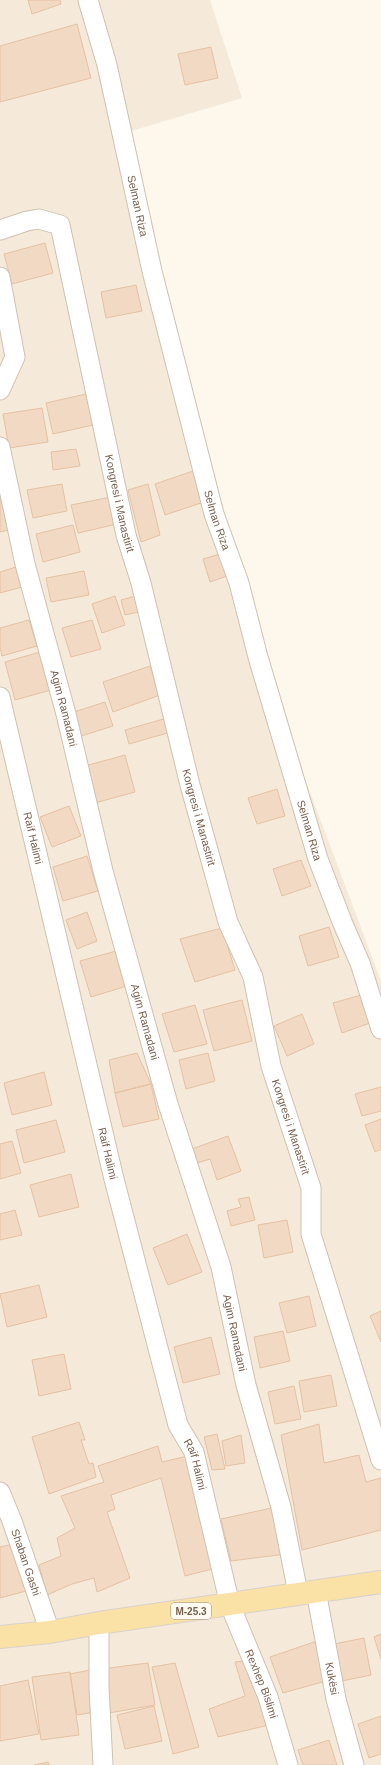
<svg xmlns="http://www.w3.org/2000/svg" width="381" height="1765" viewBox="0 0 381 1765" font-family="Arial,sans-serif">
<rect width="100%" height="100%" fill="#fdf7ec"/>
<!-- residential -->
<path fill="#f5eada" d="M0 0H210L242 98 118 135 233 587 381 981V1765H0Z"/>
<!-- building -->
<path fill="#f2d9c3" stroke="#e5c1a3" d="M28 0H60L61 4 32 14Z
M77 24 91 78 0 102V46Z
M211 47 218 78 185 85 178 54Z
M45 243 53 273 12 284 4 254Z
M136 285 142 311 106 318 101 292Z
M86 394 93 425 53 434 46 403Z
M42 408 48 442 9 448 3 414Z
M76 449 80 466 53 470 51 452Z
M196 470 207 501 165 515 155 484Z
M62 484 67 511 33 518 27 490Z
M148 484 160 535 141 542 128 490Z
M3 496 9 530 0 532V497Z
M111 497 117 524 78 533 71 505Z
M73 525 80 552 43 562 36 534Z
M220 554 230 575 210 582 203 559Z
M16 567 22 587 0 593V572Z
M84 571 89 595 51 602 46 578Z
M115 596 125 625 102 633 92 604Z
M135 596 139 612 125 615 121 600Z
M29 620 37 646 2 656 0 647V628Z
M92 620 101 649 71 657 62 628Z
M40 652 51 690 15 700 5 662Z
M150 666 160 695 113 712 103 682Z
M105 702 113 726 75 738 68 714Z
M167 718 171 732 129 744 125 730Z
M125 755 135 792 95 803 85 766Z
M277 789 285 816 257 824 248 798Z
M69 806 81 836 52 847 40 817Z
M87 856 98 891 63 901 53 867Z
M301 860 311 886 282 896 273 869Z
M87 912 97 941 77 949 66 920Z
M329 927 339 957 308 966 299 936Z
M222 928 235 970 195 982 180 939Z
M116 951 127 986 91 997 80 961Z
M361 995 370 1023 342 1033 333 1003Z
M242 1000 252 1041 214 1051 203 1010Z
M195 1005 207 1044 174 1052 162 1014Z
M302 1014 314 1044 287 1056 274 1026Z
M137 1053 151 1084 115 1093 109 1060Z
M208 1053 215 1081 186 1089 179 1060Z
M44 1072 52 1105 12 1115 4 1083Z
M151 1084 159 1119 123 1127 115 1093Z
M381 1087V1111L362 1116 355 1094Z
M381 1119V1149L375 1152 365 1125Z
M56 1120 65 1152 24 1163 16 1130Z
M228 1136 241 1171 217 1180 210 1159 194 1164 189 1150Z
M12 1141 21 1173 0 1179V1144Z
M71 1174 79 1207 39 1217 30 1185Z
M249 1197 255 1220 231 1226 227 1211 241 1207 238 1199Z
M15 1210 22 1235 0 1240V1214Z
M287 1220 293 1252 264 1258 258 1225Z
M187 1234 202 1272 168 1285 153 1248Z
M39 1285 47 1317 7 1327 0 1294Z
M309 1296 316 1326 287 1333 279 1303Z
M381 1311V1342L370 1316Z
M283 1331 290 1361 260 1368 254 1337Z
M211 1337 220 1374 183 1383 174 1347Z
M64 1354 71 1389 39 1396 32 1360Z
M331 1375 337 1406 304 1412 299 1381Z
M294 1386 301 1419 275 1424 268 1392Z
M79 1422 85 1440H81L89 1464 93 1463 96 1477 49 1494 32 1437Z
M319 1424 324 1463 359 1455 366 1482 381 1478V1530L302 1550 281 1435Z
M217 1434 225 1469 212 1470 204 1437Z
M241 1435 245 1463 226 1466 222 1441Z
M158 1446 162 1462 188 1456 216 1568 185 1576 161 1478 111 1495 115 1509 107 1512 130 1578 97 1592 94 1578 72 1584 47 1595 39 1565 61 1556 57 1538 75 1528 61 1496 104 1482 98 1466Z
M276 1507 286 1554 231 1561 221 1519Z
M19 1543 30 1590 0 1598V1547Z
M381 1634V1659L374 1637Z
M364 1638 371 1675 337 1682 329 1645Z
M317 1641 326 1681 283 1693 270 1657Z
M250 1660 269 1725 218 1737 209 1709 245 1696 235 1662Z
M148 1663 155 1705 109 1713 101 1669Z
M175 1663 199 1747 173 1754 152 1667Z
M90 1670 96 1712 77 1715 70 1674Z
M70 1672 79 1735 41 1740 32 1677Z
M28 1680 39 1734 0 1741V1686Z
M154 1706 162 1741 125 1749 117 1715Z
M381 1716V1754L369 1758 358 1724Z
M329 1740 337 1765H303L298 1750Z
M48 1762 49 1765H34Z"/>
<g fill="none" stroke-linecap="round" stroke-linejoin="round">
<defs>
<g id="minor">
<path id="s1" d="M88 0 107 65 152 271 214 514 239 583 258 657 318 859 343 924 360 963 381 1029"/>
<path id="s2" d="M0 230 27 221 39 219 60 225 126 535 141 583 190 785 228 922 253 977 271 1066 311 1188V1234L381 1460"/>
<path d="M0 277 15 357 0 390"/>
<path id="s3" d="M0 447 25 564 66 714 103 871 168 1104 221 1267 246 1385 281 1507 298 1593"/>
<path id="s4" d="M0 697 114 1179 178 1425 194 1452 230 1605 268 1697 288 1765"/>
<path id="s5" d="M0 1492 12 1521 50 1632"/>
<path id="s6" d="M316 1591 336 1699 354 1765"/>
<path d="M99 1623V1688L103 1765"/>
</g>
<path id="primary" d="M0 1637 50 1632 99 1623 381 1582"/>
</defs>
<!-- minor casing -->
<use href="#minor" stroke="#d0c0b0" stroke-width="21"/>
<!-- primary casing -->
<use href="#primary" stroke="#d9d2cd" stroke-width="24"/>
<!-- minor -->
<use href="#minor" stroke="#fff" stroke-width="19"/>
<!-- primary -->
<use href="#primary" stroke="#fae1a5" stroke-width="22"/>
</g>
<g text-anchor="middle" dominant-baseline="central" stroke-width="3" stroke-linejoin="round" paint-order="stroke">
<!-- shield labels -->
<rect fill="#fffbf3" stroke="#a18e7f" stroke-width="1" x="171" y="1603" width="40" height="16" rx="3"/>
<g font-size="10" font-weight="bold" fill="#79604d">
<text x="191" y="1611">M-25.3</text>
</g>
<!-- street labels -->
<g font-size="11" fill="#79604d" stroke="#fffbf3">
<text stroke="none"><textPath href="#s1" startOffset="212">Selman Riza</textPath></text>
<text stroke="none"><textPath href="#s2" startOffset="347">Kongresi i Manastirit</textPath></text>
<text stroke="none"><textPath href="#s1" startOffset="536">Selman Riza</textPath></text>
<text stroke="none"><textPath href="#s3" startOffset="269">Agim Ramadani</textPath></text>
<text stroke="none"><textPath href="#s2" startOffset="671">Kongresi i Manastirit</textPath></text>
<text stroke="none"><textPath href="#s1" startOffset="860">Selman Riza</textPath></text>
<text stroke="none"><textPath href="#s4" startOffset="145">Raif Halimi</textPath></text>
<text stroke="none"><textPath href="#s3" startOffset="593">Agim Ramadani</textPath></text>
<text stroke="none"><textPath href="#s2" startOffset="995">Kongresi i Manastirit</textPath></text>
<text stroke="none"><textPath href="#s4" startOffset="469">Raif Halimi</textPath></text>
<text stroke="none"><textPath href="#s3" startOffset="917">Agim Ramadani</textPath></text>
<text stroke="none"><textPath href="#s4" startOffset="793">Raif Halimi</textPath></text>
<text stroke="none"><textPath href="#s5" startOffset="75">Shaban Gashi</textPath></text>
<text stroke="none"><textPath href="#s6" startOffset="89">Kukësi</textPath></text>
<text stroke="none"><textPath href="#s4" startOffset="1023">Rexhep Bislimi</textPath></text>
</g>
</g>
</svg>
